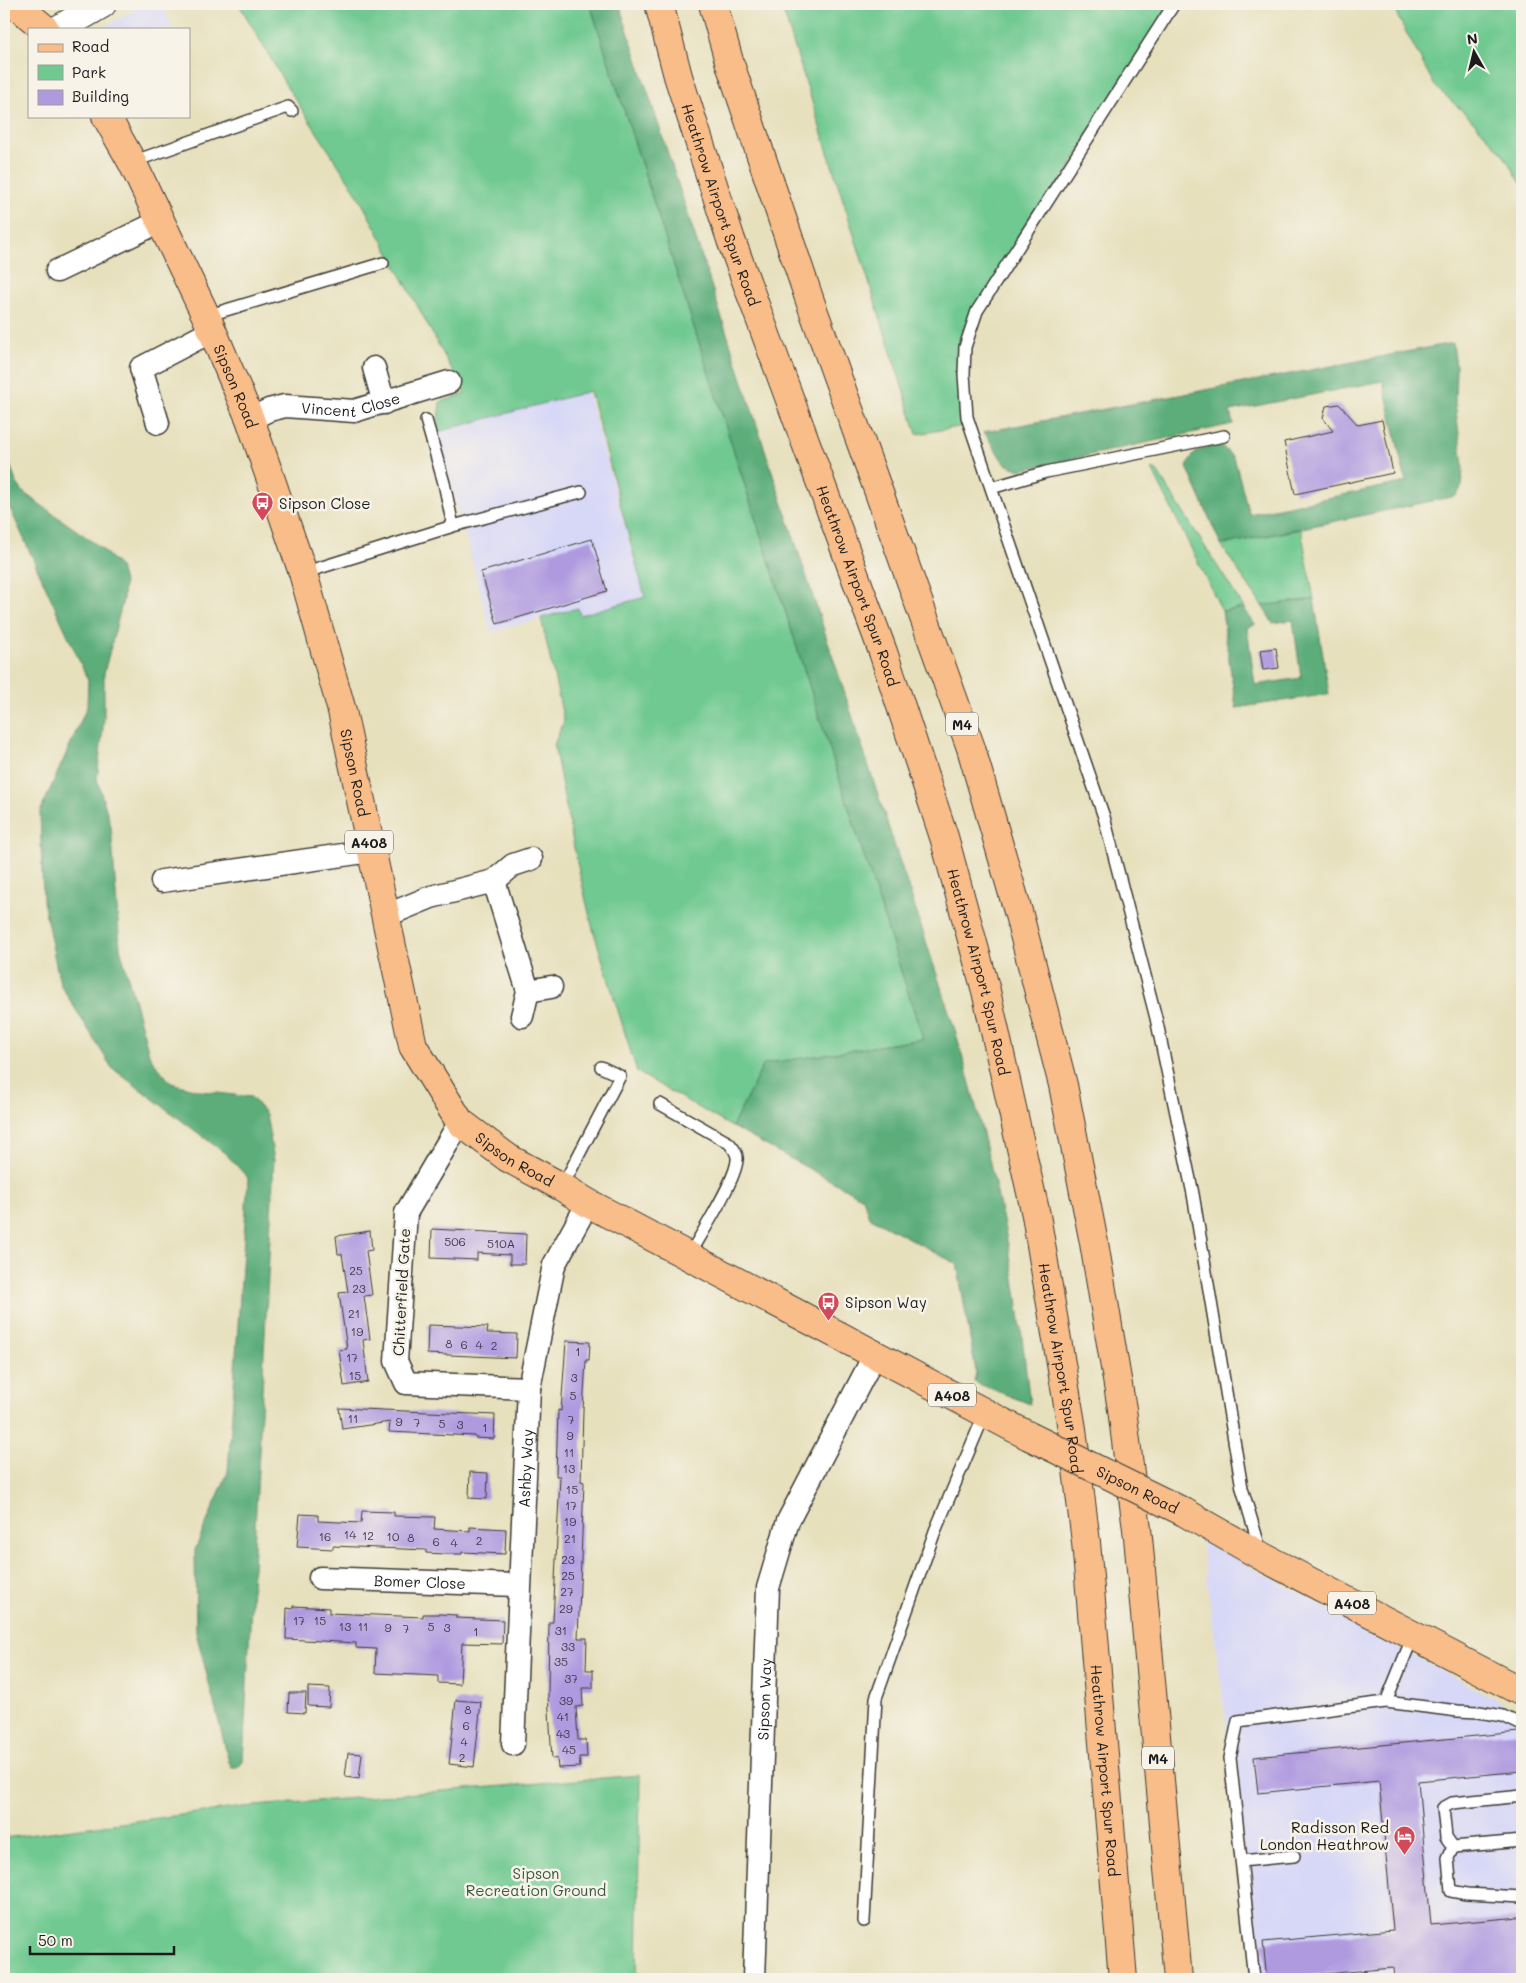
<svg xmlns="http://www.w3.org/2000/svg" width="1526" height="1983" viewBox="0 0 1526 1983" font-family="Mali,sans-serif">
<rect width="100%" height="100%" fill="#f7f3e8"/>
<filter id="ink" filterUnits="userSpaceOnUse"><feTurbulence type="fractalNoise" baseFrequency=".02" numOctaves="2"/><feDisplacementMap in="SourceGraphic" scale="10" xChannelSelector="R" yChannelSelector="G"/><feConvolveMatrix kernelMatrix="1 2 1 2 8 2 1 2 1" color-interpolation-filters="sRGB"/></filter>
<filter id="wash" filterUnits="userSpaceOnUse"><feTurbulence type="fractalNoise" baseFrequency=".0096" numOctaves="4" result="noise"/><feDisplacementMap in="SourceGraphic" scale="20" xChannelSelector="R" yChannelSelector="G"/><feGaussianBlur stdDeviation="1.12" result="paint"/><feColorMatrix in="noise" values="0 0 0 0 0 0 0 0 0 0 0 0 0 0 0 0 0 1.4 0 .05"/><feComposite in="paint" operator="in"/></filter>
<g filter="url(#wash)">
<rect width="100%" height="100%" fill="#e7e0bd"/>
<!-- built -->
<path fill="#d7d7f8" d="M145 4H162L173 29H101Z
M587 391 645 597 580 615 578 608 491 632 437 432Z
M1201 1540 1522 1714V1979H1262Z"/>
<!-- green -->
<path fill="#6fc990" stroke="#467256" d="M239 4H590L923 1039 764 1064 732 1127 637 1072 592 926 576 858 554 745 564 721 541 618 578 608 580 615 645 597 590 391 437 432 440 402 465 394 356 192 286 85Z
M781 4H1170L962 343 965 426 917 434Z
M1393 4H1522V185L1503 154 1470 118 1435 86 1398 17Z
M1152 469 1157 471 1244 608 1222 611Z
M1301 529 1314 599 1262 606 1221 545Z
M640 1775 637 1979H4V1838L243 1807Z"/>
<!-- forest -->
<path fill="#5bad7a" stroke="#3c644b" d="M590 4H619L956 1033C975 1100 992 1167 1006 1235 1018 1291 1023 1348 1030 1404L974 1382 976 1372 957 1264 869 1217 863 1198 732 1127 764 1064 923 1039Z
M1453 343 1456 367 1455 403 1463 465 1462 486 1456 496 1221 545 1187 467C1192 450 1205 446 1222 446L1232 456 1236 464 1249 514 1406 482 1383 381 1230 411 1233 424 1020 470 1004 463 984 432Z
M4 447 16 482 24 493 100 547 120 567 124 583 123 600 104 673V719L97 779 111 826 120 948 150 1057 171 1083 201 1091 251 1097 266 1114 274 1160 243 1761 239 1767H232L229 1762 196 1632 195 1550 228 1472 248 1178 226 1154 112 1068 60 984 43 901 40 812 87 707 88 680 4 495Z
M1314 599 1329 694 1236 708 1222 611 1244 608 1255 625 1247 627 1255 685 1301 678 1293 620 1273 623 1262 606Z"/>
<g id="blocks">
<!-- building -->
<path fill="#af9ae0" d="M1339 404 1358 425 1382 420 1393 473 1295 494 1284 442 1333 431 1323 418 1326 406Z
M592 539 607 591 497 624 481 572Z
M1276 648 1279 668 1263 670 1260 650Z
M432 1229 526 1234 525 1264H510V1255L477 1253V1260L431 1258Z
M370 1231 372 1250 366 1251 372 1295 364 1296 370 1339 363 1340 368 1382 344 1386 339 1350 347 1349 339 1293 348 1292 342 1254H338L336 1236Z
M428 1325 488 1327 487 1333 517 1334 516 1358 427 1354Z
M566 1341 590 1342 589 1360H586L583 1410 581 1481 584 1482 578 1638H587L586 1670H593V1688H582L583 1706 576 1707 578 1740H586L587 1757H579L580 1767 558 1768 557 1758 552 1759 548 1695 549 1622H553L560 1476H556L558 1410 561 1411Z
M339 1408 495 1415 494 1439 475 1438V1436L389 1432 390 1422 342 1429Z
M470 1472 488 1473 487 1499 469 1498Z
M362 1511 394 1512V1516L435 1517 434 1529 470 1531V1527L506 1529 505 1554 462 1552V1554H444L426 1553V1550L333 1546V1549L297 1547 300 1514 318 1515V1521L361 1523Z
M293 1606 329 1608V1613L423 1617V1614H440L456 1615V1618L503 1620 502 1644 462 1643 460 1684 438 1683V1676L375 1673 376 1649 356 1648V1643L286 1639 287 1608 293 1609Z
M308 1687 330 1688 329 1707 308 1706Z
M289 1693H306L305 1713 288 1712Z
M456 1700 481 1702 474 1767 449 1764Z
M1519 1732H1522V1771L1418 1781 1431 1925 1520 1917 1522 1942V1979H1394L1393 1968 1267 1979 1263 1942 1393 1930 1379 1781 1258 1793 1254 1757Z
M348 1753 362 1754 359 1779 345 1777Z"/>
</g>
</g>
<g filter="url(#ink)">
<use href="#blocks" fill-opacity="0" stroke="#3a3934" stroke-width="1"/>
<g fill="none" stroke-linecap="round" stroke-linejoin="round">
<defs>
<path id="service" d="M1174 4 977 311 965 347 964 374 967 417 991 488 1046 472 1224 436
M132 162 288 107 292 111
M206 316 383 263
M426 420 444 483 453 526
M991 488 1104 817 1156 1018 1193 1194 1242 1488 1261 1552
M303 573 453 526 581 492
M660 1104 729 1143C733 1148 738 1153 737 1160 736 1180 700 1236 689 1256
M562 1187 620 1076 601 1067
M1386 1702 1458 1711 1479 1712 1503 1716 1522 1725
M1522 1841 1453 1847 1448 1858 1451 1891 1467 1894 1522 1897
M1453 1847 1446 1837 1443 1808 1452 1803 1522 1796
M1241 1861 1294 1856
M864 1921 876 1698 935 1531 985 1413
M1254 1979 1230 1758 1238 1721 1386 1702 1413 1636"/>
<g id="minor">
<path d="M57 271 161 221"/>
<path d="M374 368 384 403"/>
<path id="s1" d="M250 419 269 410 285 406 354 411 449 382"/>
<path d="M158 423 141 368 212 331"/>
<path d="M162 881 371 851"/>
<path d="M494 881 528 991 522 1016"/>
<path d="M385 916 431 897 494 881 513 865 531 859"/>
<path d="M528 991 551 987"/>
<path d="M460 1122 406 1213 396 1361 406 1383 529 1388"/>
<path id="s2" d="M320 1578 519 1585"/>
<path id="s3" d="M513 1744 529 1388 554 1265 588 1203"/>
<path id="s4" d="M754 1979 768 1588 788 1521 875 1354"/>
</g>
<path id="tertiary" d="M59 29 102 4"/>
<g id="primary">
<path d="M15 4 45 29"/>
<path id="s5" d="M106 116 132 162 206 316 250 419 303 573 342 711 413 1046 460 1122 508 1158 562 1187 588 1203 1029 1436"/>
<path d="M1184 1512 1263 1557 1522 1692"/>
</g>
<g id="motorway">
<path id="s6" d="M659 4 678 76 731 240 883 652 944 837 986 991 1036 1215 1072 1429 1086 1542 1123 1979"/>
<path d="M713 4 729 61 811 304 971 748 1019 915 1063 1085 1094 1243 1122 1409 1138 1537 1178 1979"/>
</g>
</defs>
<!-- service casing -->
<use href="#service" stroke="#3a3934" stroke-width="14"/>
<!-- minor casing -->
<use href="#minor" stroke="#3a3934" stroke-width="25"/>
<!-- tertiary casing -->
<use href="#tertiary" stroke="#3a3934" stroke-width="30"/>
<!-- primary casing -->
<use href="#primary" stroke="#3a3934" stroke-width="30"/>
<!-- motorway casing -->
<use href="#motorway" stroke="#3a3934" stroke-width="30"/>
<!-- service -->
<use href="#service" stroke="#fff" stroke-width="11"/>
<!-- minor -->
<use href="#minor" stroke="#fff" stroke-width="22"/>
<!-- tertiary -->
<use href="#tertiary" stroke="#fff" stroke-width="28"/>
<!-- primary -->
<use href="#primary" stroke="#f8bd89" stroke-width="28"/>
<!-- motorway -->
<use href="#motorway" stroke="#f8bd89" stroke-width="28"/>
<defs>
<g id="primary-bridge">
<path id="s7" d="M1029 1436 1184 1512"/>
</g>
</defs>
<!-- primary-bridge casing -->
<use href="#primary-bridge" stroke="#3a3934" stroke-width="30" stroke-linecap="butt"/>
<!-- primary-bridge -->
<use href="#primary-bridge" stroke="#f8bd89" stroke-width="28"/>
</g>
</g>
<!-- icons -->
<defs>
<symbol id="bus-pin" viewBox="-11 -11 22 30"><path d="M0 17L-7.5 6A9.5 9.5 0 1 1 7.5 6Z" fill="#d1495b" stroke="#f7f3e8"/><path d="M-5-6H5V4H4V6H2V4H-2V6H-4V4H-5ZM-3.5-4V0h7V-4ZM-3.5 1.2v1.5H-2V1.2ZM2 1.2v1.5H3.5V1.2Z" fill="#fff"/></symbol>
<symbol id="hotel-pin" viewBox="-11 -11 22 30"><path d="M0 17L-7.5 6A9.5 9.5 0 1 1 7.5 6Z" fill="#d1495b" stroke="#f7f3e8"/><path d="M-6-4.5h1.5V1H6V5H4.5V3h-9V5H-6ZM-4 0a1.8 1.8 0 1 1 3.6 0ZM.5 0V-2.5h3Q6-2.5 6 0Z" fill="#fff"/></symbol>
</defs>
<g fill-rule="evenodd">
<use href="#bus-pin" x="250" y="490" width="25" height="34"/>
<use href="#bus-pin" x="816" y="1290" width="25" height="34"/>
<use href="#hotel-pin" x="1392" y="1824" width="25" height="34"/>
</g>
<g text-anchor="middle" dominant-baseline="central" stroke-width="5" stroke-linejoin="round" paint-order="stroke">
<!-- number labels -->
<g font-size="12" fill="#413c4d">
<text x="455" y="1241">506</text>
<text x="501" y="1243">510A</text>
<text x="356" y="1270">25</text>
<text x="359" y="1288">23</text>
<text x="354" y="1313">21</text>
<text x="357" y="1331">19</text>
<text x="449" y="1343">8</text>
<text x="464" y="1344">6</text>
<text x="479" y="1344">4</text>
<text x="494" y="1345">2</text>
<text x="578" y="1351">1</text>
<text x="352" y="1357">17</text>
<text x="355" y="1375">15</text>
<text x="574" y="1377">3</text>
<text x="573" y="1395">5</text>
<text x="353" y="1418">11</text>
<text x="571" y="1419">7</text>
<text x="399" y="1421">9</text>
<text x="417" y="1422">7</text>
<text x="442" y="1423">5</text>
<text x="460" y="1424">3</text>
<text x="485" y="1427">1</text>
<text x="570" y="1435">9</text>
<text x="569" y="1452">11</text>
<text x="569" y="1468">13</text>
<text x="572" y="1489">15</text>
<text x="571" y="1505">17</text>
<text x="570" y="1521">19</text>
<text x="350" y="1534">14</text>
<text x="368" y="1535">12</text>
<text x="325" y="1536">16</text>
<text x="393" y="1536">10</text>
<text x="411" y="1537">8</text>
<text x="570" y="1538">21</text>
<text x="479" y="1540">2</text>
<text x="436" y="1541">6</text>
<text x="454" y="1542">4</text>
<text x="568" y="1559">23</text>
<text x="568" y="1575">25</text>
<text x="567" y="1591">27</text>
<text x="566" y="1608">29</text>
<text x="299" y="1620">17</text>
<text x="320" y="1620">15</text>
<text x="345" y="1626">13</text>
<text x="363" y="1626">11</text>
<text x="431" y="1626">5</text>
<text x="388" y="1627">9</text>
<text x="447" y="1627">3</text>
<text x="406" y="1628">7</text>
<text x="561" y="1630">31</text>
<text x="476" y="1631">1</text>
<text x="568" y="1646">33</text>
<text x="561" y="1661">35</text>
<text x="571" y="1678">37</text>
<text x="566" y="1700">39</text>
<text x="468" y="1709">8</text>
<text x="563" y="1716">41</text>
<text x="466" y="1725">6</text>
<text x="563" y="1733">43</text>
<text x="464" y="1741">4</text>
<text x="569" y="1749">45</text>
<text x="462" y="1757">2</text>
</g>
<!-- shield labels -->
<g fill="#f7f3e8" stroke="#5e5c59" stroke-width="1">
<rect x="946" y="712.5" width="32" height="23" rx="4"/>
<rect x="345" y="830.5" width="48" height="23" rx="4"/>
<rect x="928" y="1383.5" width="48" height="23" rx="4"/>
<rect x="1328" y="1591.5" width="48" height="23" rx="4"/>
<rect x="1142" y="1746.5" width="32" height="23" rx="4"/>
</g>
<g font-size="14" font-weight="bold" fill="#1c1c1c">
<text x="962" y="724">M4</text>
<text x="369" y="842">A408</text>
<text x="952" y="1395">A408</text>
<text x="1352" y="1603">A408</text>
<text x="1158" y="1758">M4</text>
</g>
<!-- street labels -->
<g font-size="15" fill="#1c1c1c" stroke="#f7f3e8">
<text stroke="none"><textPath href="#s6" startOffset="210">Heathrow Airport Spur Road</textPath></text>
<text stroke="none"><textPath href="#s5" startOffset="300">Sipson Road</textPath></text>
<text stroke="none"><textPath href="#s1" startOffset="104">Vincent Close</textPath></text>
<text stroke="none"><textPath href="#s6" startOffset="615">Heathrow Airport Spur Road</textPath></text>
<text stroke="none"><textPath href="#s5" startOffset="705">Sipson Road</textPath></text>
<text stroke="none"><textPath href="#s6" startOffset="1020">Heathrow Airport Spur Road</textPath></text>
<text stroke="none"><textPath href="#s5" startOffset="1140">Sipson Road</textPath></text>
<text transform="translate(401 1292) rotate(-87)">Chitterfield Gate</text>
<text stroke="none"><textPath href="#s6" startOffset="1425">Heathrow Airport Spur Road</textPath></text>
<text stroke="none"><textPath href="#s3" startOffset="276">Ashby Way</textPath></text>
<text stroke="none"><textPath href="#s7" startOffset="121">Sipson Road</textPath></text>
<text stroke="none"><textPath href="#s2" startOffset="100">Bomer Close</textPath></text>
<text stroke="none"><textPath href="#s4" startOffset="280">Sipson Way</textPath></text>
<text stroke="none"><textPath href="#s6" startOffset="1830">Heathrow Airport Spur Road</textPath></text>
</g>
<!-- poi labels -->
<g font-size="15" fill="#1c1c1c" stroke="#f7f3e8" text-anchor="start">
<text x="279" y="503">Sipson Close</text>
<text x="845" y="1302">Sipson Way</text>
<text x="1389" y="1827" text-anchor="end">Radisson Red<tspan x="1389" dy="17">London Heathrow</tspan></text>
</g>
<!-- park labels -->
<g font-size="15" fill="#395945" stroke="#f7f3e8">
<text x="536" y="1873">Sipson<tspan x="536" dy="17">Recreation Ground</tspan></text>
</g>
</g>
<!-- margin -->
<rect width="1526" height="1983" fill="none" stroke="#f7f3e8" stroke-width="20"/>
<!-- legend -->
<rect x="28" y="28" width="162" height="90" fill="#f7f3e8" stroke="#9f9d96"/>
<rect x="38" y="44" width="25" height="8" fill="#f8bd89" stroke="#9f9d96"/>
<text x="72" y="52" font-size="15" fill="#1c1c1c">Road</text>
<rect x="38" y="65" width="25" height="15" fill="#6fc990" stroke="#9f9d96"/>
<text x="72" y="78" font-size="15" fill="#1c1c1c">Park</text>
<rect x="38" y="90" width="25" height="15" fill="#af9ae0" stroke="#9f9d96"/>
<text x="72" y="102" font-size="15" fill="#1c1c1c">Building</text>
<!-- north arrow -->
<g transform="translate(1474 52) rotate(352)" stroke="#f7f3e8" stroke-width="4" paint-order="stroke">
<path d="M0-4L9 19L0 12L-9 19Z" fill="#1c1c1c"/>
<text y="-8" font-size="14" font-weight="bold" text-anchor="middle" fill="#1c1c1c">N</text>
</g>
<!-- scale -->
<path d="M30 1946v8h144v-8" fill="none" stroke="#1c1c1c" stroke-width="2.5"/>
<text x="38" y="1946" font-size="15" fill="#1c1c1c" stroke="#f7f3e8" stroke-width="4" paint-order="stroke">50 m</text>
</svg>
